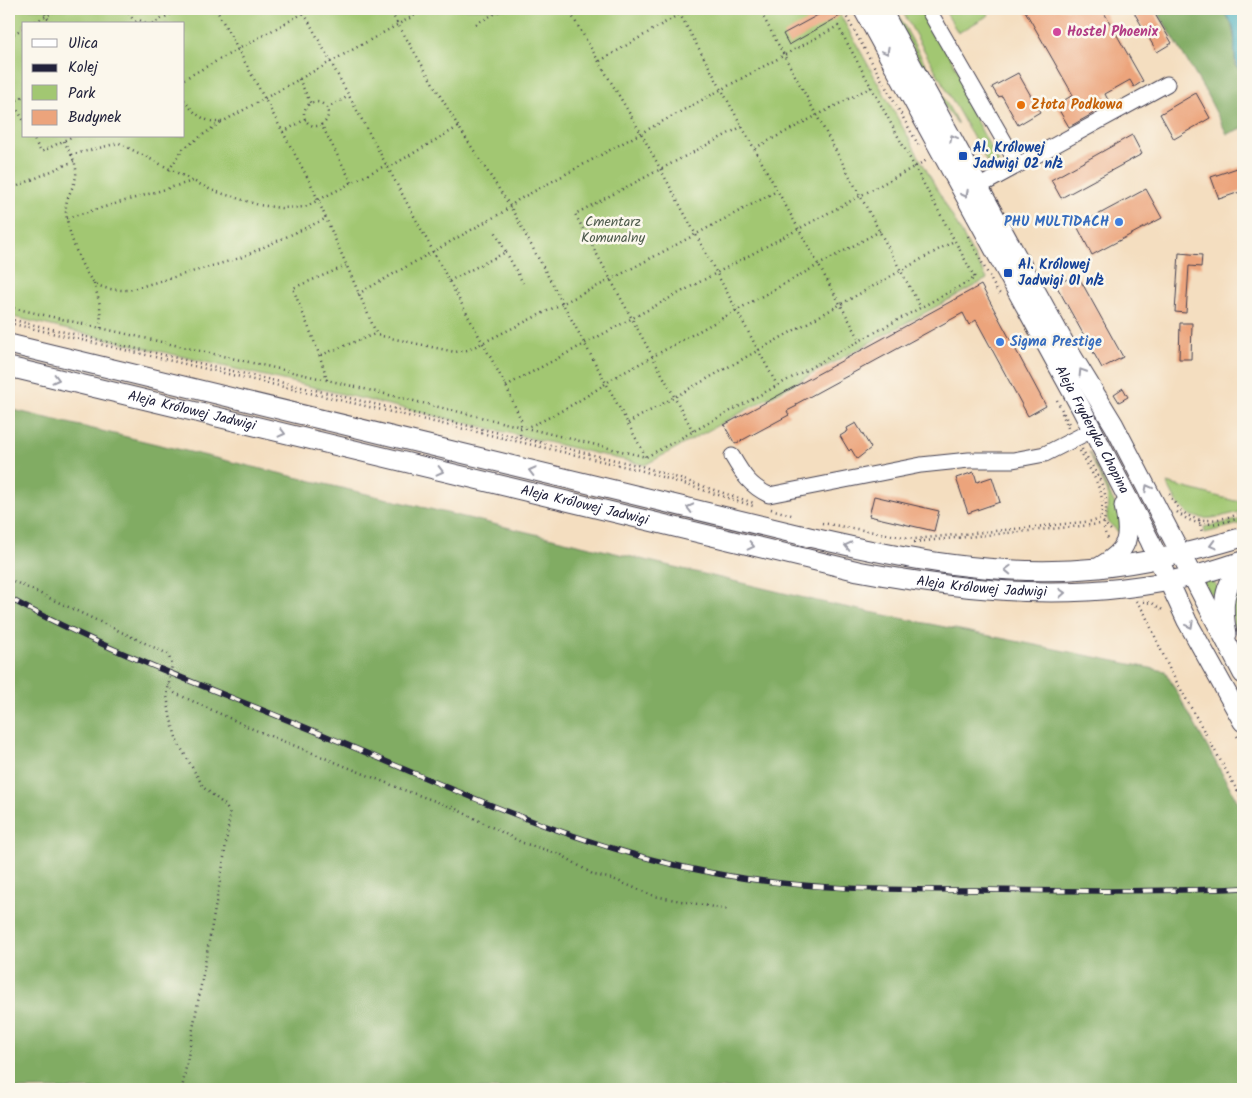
<svg xmlns="http://www.w3.org/2000/svg" width="1252" height="1098" viewBox="0 0 1252 1098" font-family="Kalam,sans-serif">
<rect width="100%" height="100%" fill="#fbf7ec"/>
<filter id="ink" filterUnits="userSpaceOnUse"><feTurbulence type="fractalNoise" baseFrequency=".02" numOctaves="2"/><feDisplacementMap in="SourceGraphic" scale="10" xChannelSelector="R" yChannelSelector="G"/><feConvolveMatrix kernelMatrix="1 2 1 2 8 2 1 2 1" color-interpolation-filters="sRGB"/></filter>
<filter id="wash" filterUnits="userSpaceOnUse"><feTurbulence type="fractalNoise" baseFrequency=".0096" numOctaves="4" result="noise"/><feDisplacementMap in="SourceGraphic" scale="20" xChannelSelector="R" yChannelSelector="G"/><feGaussianBlur stdDeviation="1.12" result="paint"/><feColorMatrix in="noise" values="0 0 0 0 0 0 0 0 0 0 0 0 0 0 0 0 0 1.4 0 .05"/><feComposite in="paint" operator="in"/></filter>
<g filter="url(#wash)">
<rect width="100%" height="100%" fill="#f4dec0"/>
<!-- green -->
<path fill="#a2c772" stroke="#627456" fill-rule="evenodd" d="M9 9H837L987 279 645 465 9 316ZM24 24H184V136H24Z
M891 9H895L958 124 946 109Z
M901 9H922L971 93 964 98 999 163 991 169Z
M944 9H985L989 15 958 33Z
M1089 452 1121 516 1122 535 1109 523 1107 517 1108 495Z
M1167 483 1235 501 1243 499V511C1202 522 1186 526 1167 483Z
M1243 519V523L1205 533 1204 527Z
M1210 579 1218 588 1216 603 1203 581Z
M1243 589V644L1233 625 1230 592Z"/>
<!-- forest -->
<path fill="#81ac64" stroke="#526750" d="M1156 9H1221L1231 22 1235 42V64L1243 76V128L1227 134 1205 91Z
M9 409 830 604 1165 671 1243 811V1089H9Z"/>
<!-- water -->
<path fill="#3dabbb" stroke="#30667b" d="M1221 9H1243V76C1228 55 1240 42 1231 22 1228 17 1224 13 1221 9Z"/>
<g id="blocks">
<!-- building -->
<path fill="#eca47c" d="M829 9H836L840 16 789 45 783 34Z
M1024 9H1102L1143 81 1134 87 1130 80 1105 94 1110 104 1069 127 1056 105 1073 95Z
M1132 9H1152L1172 43 1157 52Z
M1018 73 1040 112 1018 125 1002 96 998 97 992 87Z
M1196 93 1210 118 1174 139 1160 114Z
M1132 135 1142 154 1061 198 1051 180Z
M1243 166V191L1219 199 1211 177Z
M1146 189 1162 218 1092 255 1077 226Z
M1179 253 1202 255 1201 267 1189 266 1186 313 1175 312Z
M1077 274 1123 357 1102 368 1056 285Z
M981 285 1046 406 1028 416 976 320 969 325 963 313 796 404 797 406 787 411 789 415 735 444 724 425Z
M1180 323H1192L1191 359H1179Z
M1123 388 1128 397 1119 402 1114 394Z
M856 423 871 448 857 459 851 449 849 451 840 436 848 431 847 428Z
M974 472 977 482 992 477 1000 502 968 513 956 478Z
M874 496 939 511 934 531 869 516Z"/>
</g>
</g>
<g filter="url(#ink)">
<use href="#blocks" fill-opacity="0" stroke="#423e4f" stroke-width="1"/>
<g fill="none" stroke-linecap="round" stroke-linejoin="round">
<defs>
<path id="minor" d="M928 9 1018 165
M980 186 1167 84
M732 456C743 475 750 486 769 495L921 465 969 460H1013L1045 454 1092 430"/>
<g id="major">
<path id="s1" d="M863 9 1081 408 1150 541 1187 621 1243 722"/>
<path d="M881 9 1067 348 1114 425 1243 674"/>
<path d="M9 344 809 537C904 559 1000 578 1098 568 1148 563 1196 551 1243 537"/>
<path id="s2" d="M9 367 858 571C970 592 1080 603 1192 576 1210 572 1226 566 1243 561"/>
<path d="M1101 566C1129 550 1131 537 1124 506"/>
<path d="M1227 634C1222 608 1222 584 1243 566"/>
</g>
</defs>
<!-- minor casing -->
<use href="#minor" stroke="#423e4f" stroke-width="17"/>
<!-- major casing -->
<use href="#major" stroke="#423e4f" stroke-width="21"/>
<!-- path -->
<path stroke="#423e4f" stroke-width="2.5" stroke-dasharray="1 4" stroke-linecap="butt" d="M43 9 51 24
M126 9 134 21
M216 9 311 184 377 335 455 352 468 350 610 280 777 191
M302 9 506 386 521 420 520 437
M389 9 458 126 510 206 646 457
M568 9 641 133 777 385
M677 9 860 340
M759 9 921 308
M842 9 919 146
M460 12 465 9
M31 24 59 9
M131 24 139 20 148 24
M152 24 180 9
M476 24 503 9
M9 36 24 28
M600 61 688 9
M184 79 311 9
M299 79 311 104
M17 100 24 96
M184 100C194 114 205 123 222 122L426 9
M9 101 14 98 17 104 12 107 9 104
M304 114a12 12 0 1 1 24 0a12 12 0 1 1-24 0Z
M15 106 24 121
M327 108 349 96
M321 124 352 183
M283 132 306 119
M32 136 41 152 73 136
M64 141C68 150 75 159 76 169 78 183 67 193 66 206 64 222 82 275 96 284 106 290 118 290 129 290L240 258 325 219
M755 148 871 87
M71 155 119 143 211 190 259 205 281 208 305 207 386 165
M388 168 458 127
M169 170 183 149 221 122
M9 190 74 161
M67 218 193 181
M968 236 997 291 1000 294
M506 252 523 283
M449 281 506 252 495 231
M94 283 100 305 101 328
M9 307 327 380 646 457 975 278 838 26 518 200 503 212 358 294
M9 319 641 466 754 503
M9 323 640 470 753 506
M321 355 375 334
M327 380C319 348 304 319 293 288L346 266
M506 386 927 160
M1057 400 1070 426
M1062 413 1068 428
M628 423 954 241
M525 427C543 424 596 391 612 379L880 231
M693 431 575 214 743 126
M1082 449C1091 465 1106 484 1106 503 1107 518 1099 526 1109 540
M1080 451C1090 471 1109 495 1100 519
M1169 494C1187 528 1212 522 1243 513
M771 509 795 516
M1177 512C1198 530 1219 524 1243 517
M1199 520 1202 532
M1103 522 1111 530
M822 523 915 539 1094 521 1100 519
M914 542 1102 524
M9 579 168 654 172 665 167 695 170 716 177 741 204 788 225 805 230 814 223 865 182 1089
M1136 601 1144 612 1170 670 1243 801
M1143 602 1152 603 1164 611
M168 685 175 693 253 729 404 790 452 807 523 843 560 854 594 875 613 879 654 896 730 910
M1237 736 1243 745"/>
<!-- minor -->
<use href="#minor" stroke="#fff" stroke-width="15"/>
<!-- major -->
<use href="#major" stroke="#fff" stroke-width="19"/>
<defs>
<path id="rail" d="M9 598C105 651 210 688 312 730 442 784 573 847 713 873 801 890 889 890 978 890 1066 891 1155 892 1243 888"/>
</defs>
<!-- rail casing -->
<use href="#rail" stroke="#22223b" stroke-width="5.5"/>
<!-- rail -->
<use href="#rail" stroke="#fbf7ec" stroke-width="4" stroke-dasharray="11" stroke-linecap="butt"/>
</g>
<!-- one-way arrows -->
<defs><path id="oneway-chevron" d="M-2-3.5L2.5 0L-2 3.5" fill="none" stroke-width="1.6" stroke-linecap="round" stroke-linejoin="round" transform="scale(1.25)"/></defs>
<g stroke="#9c9ca7">
<use href="#oneway-chevron" transform="translate(886 51) rotate(61)"/>
<use href="#oneway-chevron" transform="translate(953 138) rotate(-119)"/>
<use href="#oneway-chevron" transform="translate(965 194) rotate(62)"/>
<use href="#oneway-chevron" transform="translate(1082 372) rotate(-122)"/>
<use href="#oneway-chevron" transform="translate(56 379) rotate(14)"/>
<use href="#oneway-chevron" transform="translate(282 433) rotate(14)"/>
<use href="#oneway-chevron" transform="translate(440 471) rotate(14)"/>
<use href="#oneway-chevron" transform="translate(532 471) rotate(-166)"/>
<use href="#oneway-chevron" transform="translate(1148 488) rotate(-118)"/>
<use href="#oneway-chevron" transform="translate(690 508) rotate(-166)"/>
<use href="#oneway-chevron" transform="translate(1213 545) rotate(165)"/>
<use href="#oneway-chevron" transform="translate(751 546) rotate(13)"/>
<use href="#oneway-chevron" transform="translate(848 546) rotate(-167)"/>
<use href="#oneway-chevron" transform="translate(1008 570) rotate(-178)"/>
<use href="#oneway-chevron" transform="translate(1062 593) rotate(-3)"/>
<use href="#oneway-chevron" transform="translate(1190 625) rotate(62)"/>
</g>
</g>
<!-- markers -->
<circle fill="#d1479c" stroke="#fbf7ec" stroke-width="2" cx="1057" cy="32" r="5"/>
<circle fill="#e8710a" stroke="#fbf7ec" stroke-width="2" cx="1021" cy="105" r="5"/>
<g fill="#1a4fb4" stroke="#fbf7ec" stroke-width="2">
<rect x="958" y="151" width="10" height="10" rx="2.5"/>
<rect x="1003" y="268" width="10" height="10" rx="2.5"/>
</g>
<g fill="#3f7fe0" stroke="#fbf7ec" stroke-width="2">
<circle cx="1119" cy="222" r="5"/>
<circle cx="1000" cy="342" r="5"/>
</g>
<g text-anchor="middle" dominant-baseline="central" stroke-width="5" stroke-linejoin="round" paint-order="stroke">
<!-- hotel labels -->
<g font-size="14" font-weight="bold" fill="#b23c85" stroke="#fbf7ec" text-anchor="start">
<text x="1067" y="32">Hostel Phoenix</text>
</g>
<!-- food labels -->
<g font-size="14" font-weight="bold" fill="#c56008" stroke="#fbf7ec" text-anchor="start">
<text x="1031" y="105">Złota Podkowa</text>
</g>
<!-- transit labels -->
<g font-size="14" font-weight="bold" fill="#164399" stroke="#fbf7ec" text-anchor="start">
<text x="973" y="148">Al. Królowej<tspan x="973" dy="16">Jadwigi 02 n/ż</tspan></text>
<text x="1018" y="265">Al. Królowej<tspan x="1018" dy="16">Jadwigi 01 n/ż</tspan></text>
</g>
<!-- park labels -->
<g font-size="14" fill="#4f5c4e" stroke="#fbf7ec">
<text x="613" y="222">Cmentarz<tspan x="613" dy="16">Komunalny</tspan></text>
</g>
<!-- shop labels -->
<g font-size="14" font-weight="bold" fill="#366cbe" stroke="#fbf7ec" text-anchor="end">
<text x="1109" y="222">PHU MULTIDACH</text>
<text x="1010" y="342" text-anchor="start">Sigma Prestige</text>
</g>
<!-- street labels -->
<g font-size="14" fill="#22223b" stroke="#fbf7ec">
<text stroke="none"><textPath href="#s2" startOffset="188">Aleja Królowej Jadwigi</textPath></text>
<text stroke="none"><textPath href="#s1" startOffset="479">Aleja Fryderyka Chopina</textPath></text>
<text stroke="none"><textPath href="#s2" startOffset="592">Aleja Królowej Jadwigi</textPath></text>
<text stroke="none"><textPath href="#s2" startOffset="998">Aleja Królowej Jadwigi</textPath></text>
</g>
</g>
<!-- margin -->
<rect width="1252" height="1098" fill="none" stroke="#fbf7ec" stroke-width="30"/>
<!-- legend -->
<rect x="22" y="22" width="162" height="115" fill="#fbf7ec" stroke="#a4a2a5"/>
<rect x="32" y="39" width="25" height="8" fill="#ffffff" stroke="#a4a2a5"/>
<text x="68" y="48" font-size="15" fill="#22223b">Ulica</text>
<rect x="32" y="64" width="25" height="8" fill="#22223b" stroke="#a4a2a5"/>
<text x="68" y="72" font-size="15" fill="#22223b">Kolej</text>
<rect x="32" y="85" width="25" height="15" fill="#a2c772" stroke="#a4a2a5"/>
<text x="68" y="98" font-size="15" fill="#22223b">Park</text>
<rect x="32" y="110" width="25" height="15" fill="#eca47c" stroke="#a4a2a5"/>
<text x="68" y="122" font-size="15" fill="#22223b">Budynek</text>
</svg>
